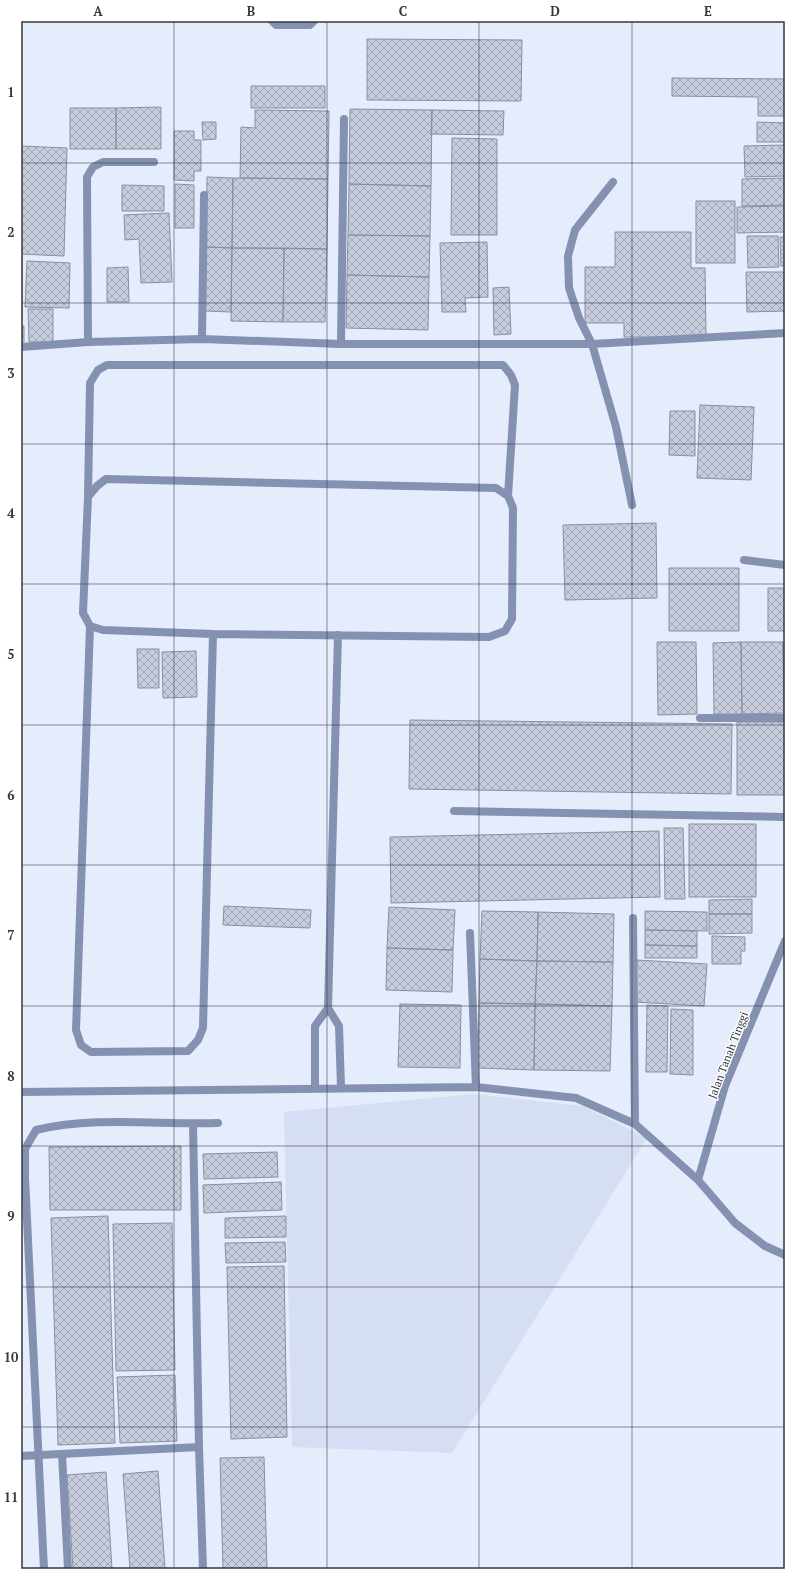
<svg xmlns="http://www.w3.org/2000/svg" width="806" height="1590" viewBox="0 0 806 1590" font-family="'PT Serif',serif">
<defs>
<pattern id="building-cross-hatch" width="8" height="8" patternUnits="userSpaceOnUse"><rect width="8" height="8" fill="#c7cddd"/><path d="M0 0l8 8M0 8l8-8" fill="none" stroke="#a2a7b5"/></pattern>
</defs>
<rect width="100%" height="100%" fill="#e5ecfc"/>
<!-- built -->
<path fill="#d5def3" d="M474 1094 583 1106 647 1138 452 1453 292 1447 284 1112Z"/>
<!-- building -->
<path fill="url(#building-cross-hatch)" stroke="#898f9e" d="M367 39 522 40 521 101 367 100Z
M672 78 785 79V116H758V97L672 96Z
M251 86H325V108H251Z
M161 107V149H116V108Z
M70 108H116V149H70Z
M350 109 432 110 431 186 349 184Z
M255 110 329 111 328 179 240 178 241 127 255 128Z
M432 110 504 111 503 135 431 134Z
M202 122H216V139L203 140Z
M757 122 785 123V142H757Z
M174 131H194V140H201V171H194V181L174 180Z
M452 138 497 139V235H451Z
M785 145V176L745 177 744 146Z
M21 146 67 148 64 256 21 254Z
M207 177 233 178 232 248 206 247Z
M233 178 328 179 327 249 232 248Z
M785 178V205L742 206V179Z
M175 184 194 185V228H175Z
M349 184 431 186 430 236 348 235Z
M122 185 164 186V211H122Z
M696 201H735V263H696Z
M785 206V232L737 233V207Z
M169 213 172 282 141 283 139 239 125 240 124 215Z
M615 232H691V268H705L706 337H624V323H585V267H615Z
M348 235 430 236 429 277 347 275Z
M747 236H778L779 267 748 268Z
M780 237H785V266H781Z
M487 242 488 297 465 298 466 312H442L440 243Z
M206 247 232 248 231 312 205 311Z
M232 248H284L283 322 231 321Z
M284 248 327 249 325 322H283Z
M21 257H22V320H21Z
M27 261 70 263 69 308 25 307Z
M128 267 129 302H107V268Z
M746 272H785V311L747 312Z
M347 275 429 277 428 330 346 328Z
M509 287 511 334 494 335 493 288Z
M28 309H53V342H29Z
M21 326H24V342H21Z
M700 405 754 407 751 480 697 478Z
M670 411H695V456L669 455Z
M656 523 657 598 565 600 563 525Z
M669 568H739V631H669Z
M768 588H785V631H768Z
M657 642H696L697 714 658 715Z
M741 642 742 714H714L713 643Z
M741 642H783L784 713 742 714Z
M783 642H785L784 713Z
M137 649H159V688H138Z
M196 651 197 697 163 698 162 652Z
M410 720 732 724 731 794 409 789Z
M737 722H785V795H737Z
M689 824H756V897H689Z
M664 828H683L685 899H665Z
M659 831 660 897 391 903 390 837Z
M752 899V914H709V900Z
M224 906 311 910 310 928 223 925Z
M389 907 455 910 453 950 387 948Z
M482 911 538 912 537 961 480 959Z
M645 911 707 912V931L645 930Z
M538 912 614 914 613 962 537 961Z
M709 914H752V933L709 934Z
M645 930 697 931V946L645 945Z
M712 936 745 937V951H741V964H712Z
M645 945 697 946V958H645Z
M387 948 453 950 452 992 386 990Z
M480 959 537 961 535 1004 479 1003Z
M637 960 707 964 704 1006 635 1002Z
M537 961 613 962 612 1006 535 1004Z
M479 1003 535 1004 534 1070 478 1068Z
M400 1004 461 1005 460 1068 398 1067Z
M535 1004 612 1006 610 1071 534 1070Z
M647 1005 668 1006 667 1072H646Z
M671 1009 693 1010V1075L670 1074Z
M181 1146V1210H50L49 1147Z
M277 1152 278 1177 204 1179 203 1154Z
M281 1182 282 1210 204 1213 203 1185Z
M108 1216 115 1443 58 1445 51 1218Z
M286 1216V1237L225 1238V1218Z
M172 1223 175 1370 116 1371 113 1224Z
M285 1242 286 1262 226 1263 225 1243Z
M284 1266 287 1437 231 1439 227 1267Z
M175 1375 177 1441 120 1443 117 1377Z
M264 1457 267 1569H223L220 1458Z
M158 1471 165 1569H130L123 1474Z
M106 1472 112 1569H73L67 1475Z"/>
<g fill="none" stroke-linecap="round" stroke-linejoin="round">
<!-- lane -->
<path stroke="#8591b0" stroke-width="8" d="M272 21 276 25H310L314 21
M613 182 575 230 568 256 569 288 579 318 592 344 616 427 632 505
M202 339 204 195
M88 342 87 177 93 167 103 162H154
M744 560 785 565
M700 718H785"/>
<!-- street -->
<path stroke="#8591b0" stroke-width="8" d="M341 344 344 119
M21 347 88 342 202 339 341 344H592L785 333
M106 479 496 488 508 496 513 508 512 619 505 631 489 637 213 634 103 630 90 626 83 613 88 497 97 486Z
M88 497 90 383 98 370 107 365H503L511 375 515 385 508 496
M90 626 76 1030 81 1045 91 1052 188 1051 198 1040 203 1028 213 634
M338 635 328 1008 339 1026 341 1088
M454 811 785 817
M633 918 635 1124
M470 933 476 1087
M315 1088V1026L328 1008
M21 1092 476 1087 576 1098 635 1124 698 1180 735 1223 765 1246 785 1255
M193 1124 199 1447 203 1569
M698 1180 725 1086 785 941
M62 1454 68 1569
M21 1456 199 1447
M44 1569 25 1178V1149L36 1130C95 1116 158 1125 218 1123"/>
</g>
<!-- grid -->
<path fill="none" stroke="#35383e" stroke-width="1" stroke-opacity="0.55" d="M174 21V1569M327 21V1569M479 21V1569M632 21V1569M21 163H785M21 303H785M21 444H785M21 584H785M21 725H785M21 865H785M21 1006H785M21 1146H785M21 1287H785M21 1427H785"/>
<g text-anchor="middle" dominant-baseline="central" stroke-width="3" stroke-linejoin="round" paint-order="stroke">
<!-- street labels -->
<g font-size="11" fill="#35383e" stroke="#fff">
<text transform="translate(728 1055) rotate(-69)">Jalan Tanah Tinggi</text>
</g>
</g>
<!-- border -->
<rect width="806" height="1590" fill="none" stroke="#ffffff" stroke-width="44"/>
<rect x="22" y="22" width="762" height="1546" fill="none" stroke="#35383e" stroke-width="1.5"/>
<g font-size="13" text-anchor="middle" font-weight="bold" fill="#35383e">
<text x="98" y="16">A</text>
<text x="251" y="16">B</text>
<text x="403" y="16">C</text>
<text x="555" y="16">D</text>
<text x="708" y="16">E</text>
<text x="11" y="97">1</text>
<text x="11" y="237">2</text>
<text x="11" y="378">3</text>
<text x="11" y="518">4</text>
<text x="11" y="659">5</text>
<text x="11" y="800">6</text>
<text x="11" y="940">7</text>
<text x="11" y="1081">8</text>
<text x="11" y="1221">9</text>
<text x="11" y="1362">10</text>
<text x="11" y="1502">11</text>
</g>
</svg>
